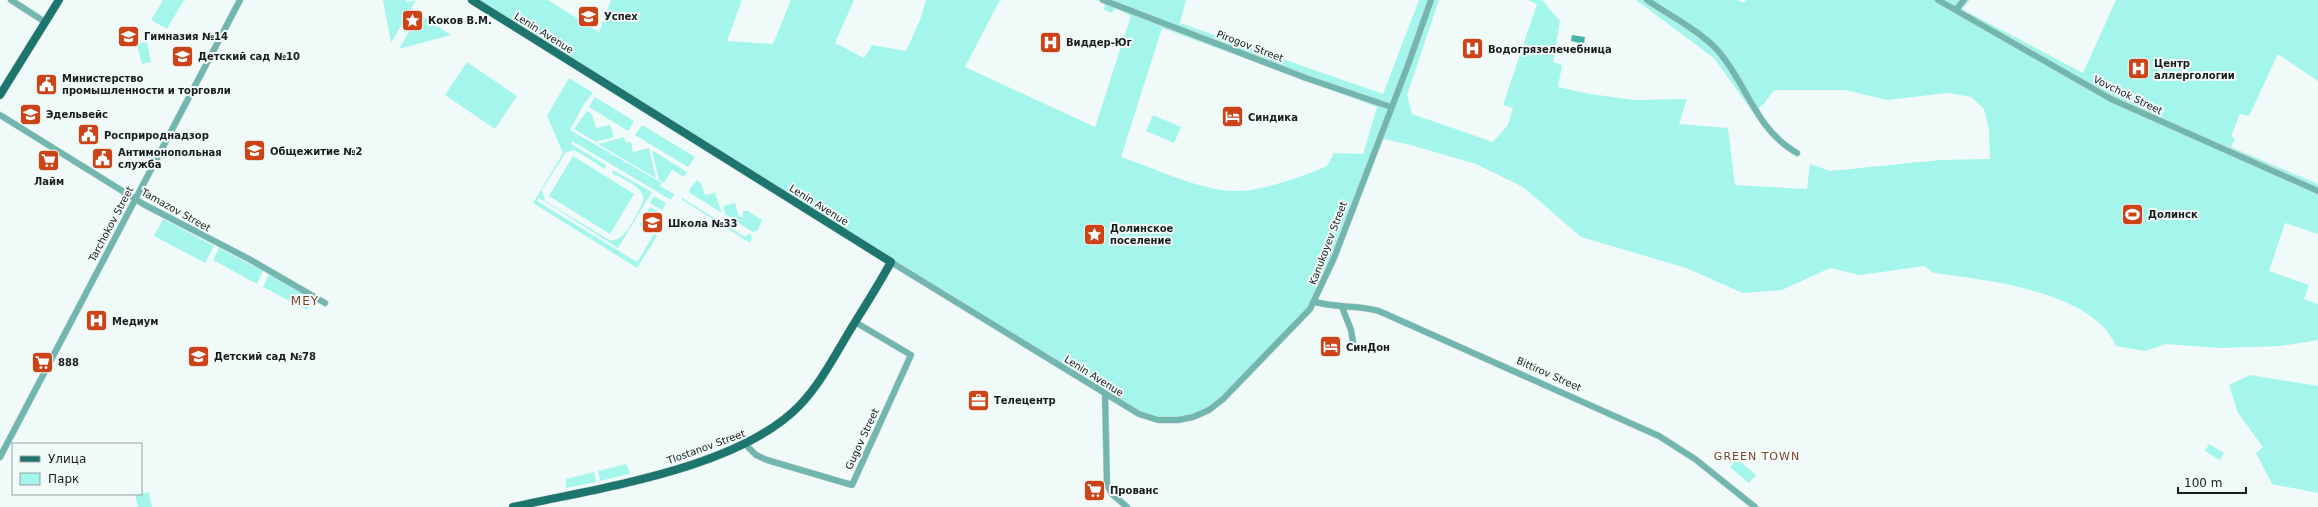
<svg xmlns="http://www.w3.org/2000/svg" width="2318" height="507" viewBox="0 0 2318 507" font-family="'DejaVu Sans',sans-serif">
<rect width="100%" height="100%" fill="#f0faf9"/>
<!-- green -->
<path fill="#a4f6ec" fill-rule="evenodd" d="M163 0H184L167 29 151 20Z
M383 0H405L409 2 416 0 391 43Z
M472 0H548L599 32 611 0H742L727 41 773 44 791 0H854L835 43 864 58 872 45 906 51 920 20 926 0H1000L965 67 1095 127 1131 16 1115 8 1112 13 1104 10 1105 3 1095 0H1186L1180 23 1383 94 1419 0H1439L1407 95 1412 114 1493 142 1508 125 1513 108 1503 105 1537 4 1528 0H1542L1560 21 1553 62 1562 65 1558 87 1590 94 1635 100 1687 99 1679 124 1728 128 1735 185 1807 189 1810 164 1830 171 1940 160 1990 159 1989 129 1984 109 1971 97 1948 93 1887 100 1845 90H1774L1763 105 1752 111 1714 58 1636 0H1738L1744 3 1746 0H1970L1962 9 2083 73 2116 0H2318V81L2278 54 2249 116 2240 114 2231 136 2235 139 2231 147 2318 184V234L2285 223 2269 271 2309 285 2304 299 2318 304V340L2281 346 2221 348 2166 344 2145 351 2116 346C2093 291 1986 280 1934 273L1924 266 1860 275 1830 268 1782 290 1743 293 1686 268 1581 237 1523 187 1476 164 1407 144 1379 138 1315 302 1223 399 1187 419 1145 416ZM1162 28 1377 107 1363 154 1334 153 1327 166C1302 177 1260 192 1233 191 1199 190 1154 168 1121 157Z
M419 14 451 35 399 49Z
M133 26 137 41 131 42 127 27Z
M147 42 151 62 142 64 137 44Z
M467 62 517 96 495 129 445 95Z
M569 78 593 93 584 104 570 130 662 183 660 186 674 194 671 200 572 141 571 144 606 165 605 169 575 150 566 152 542 190 545 201 609 240C625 244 636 214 643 202 647 187 622 179 612 173L613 170 652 192 618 248 539 198 537 201 637 262 654 234 657 236 637 268 533 203 563 153 547 116Z
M595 97 634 121 628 131 589 107Z
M587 111 592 114 596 128 610 125 614 137 596 142 574 129Z
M1153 115 1181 127 1174 143 1146 131Z
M642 125 695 157 688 167 635 135Z
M624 137 626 143 631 142 633 152 649 148 656 178 598 144Z
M652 150 687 172 684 177 672 170 664 183 659 180Z
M573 156 634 194 610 234 549 196Z
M697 180 701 183 705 195 717 192 715 194 717 199H719L717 200 722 213 690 193 689 190Z
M654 196 666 203 662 210 650 203Z
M682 198 745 237 750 233 752 238 750 243 681 199Z
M735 203 739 217H743V211H748L762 220 758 230 753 232 725 214 723 206Z
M650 207 660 213 649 231 639 225Z
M163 219 214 246 205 263 154 236Z
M219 248 263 271 257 284 213 260Z
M269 274 313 297 307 310 263 287Z
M2250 375 2318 386V493L2272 484 2256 453 2263 447 2238 413 2229 385Z
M2209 444 2224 453 2220 460 2205 451Z
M1737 459 1756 475 1749 483 1730 467Z
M626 464 630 472 629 474 600 481 598 471Z
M594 472 596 482 566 488V479Z
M149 492 152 507H138L135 495Z"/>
<!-- water -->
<path fill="#47b4aa" d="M1572 35 1585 37 1584 44 1571 41Z"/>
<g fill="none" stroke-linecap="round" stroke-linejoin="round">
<defs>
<path id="minor" d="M11 0 45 22
M1103 0 1306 78 1391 107
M1647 0C1669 15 1702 32 1719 52 1748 86 1755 129 1797 153
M1938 0 2111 99 2318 191
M1956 10 1964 0
M0 115 145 205 249 259 325 303
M891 262 1139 414 1158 420H1178L1193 417 1209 410 1223 399 1310 309 1334 258 1408 65 1431 0
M1315 302C1336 308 1358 305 1379 311L1659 436 1695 459 1755 507
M1342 307 1351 330 1353 342
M1105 394 1107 485 1112 494 1127 507
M745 444 756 455 767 460 852 485 911 355 855 322
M0 457 240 0"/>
<path id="major" d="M472 0 891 262C878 286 863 309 849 332 834 357 820 384 800 405 739 469 597 488 513 507
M0 95 59 0"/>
</defs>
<!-- minor casing -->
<use href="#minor" stroke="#ced6d6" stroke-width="7"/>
<!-- major casing -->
<use href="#major" stroke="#ced6d6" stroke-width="9"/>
<!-- minor -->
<use href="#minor" stroke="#71b7af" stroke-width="6"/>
<!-- major -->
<use href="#major" stroke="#1c766e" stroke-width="8"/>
</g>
<!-- icons -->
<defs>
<symbol id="school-square" viewBox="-11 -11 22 22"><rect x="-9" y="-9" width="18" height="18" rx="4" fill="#cc4317" stroke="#f0faf9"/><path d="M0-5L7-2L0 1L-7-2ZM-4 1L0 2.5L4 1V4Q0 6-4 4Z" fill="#fff"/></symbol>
<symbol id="sight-square" viewBox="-11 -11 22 22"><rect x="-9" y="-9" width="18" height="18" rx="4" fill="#cc4317" stroke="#f0faf9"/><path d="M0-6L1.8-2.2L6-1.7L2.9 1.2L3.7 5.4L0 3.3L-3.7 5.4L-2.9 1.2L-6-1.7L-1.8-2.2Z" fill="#fff"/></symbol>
<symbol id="hospital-square" viewBox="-11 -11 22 22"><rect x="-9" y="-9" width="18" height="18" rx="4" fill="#cc4317" stroke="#f0faf9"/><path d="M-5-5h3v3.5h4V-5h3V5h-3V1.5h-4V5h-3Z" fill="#fff"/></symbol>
<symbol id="civic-square" viewBox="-11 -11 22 22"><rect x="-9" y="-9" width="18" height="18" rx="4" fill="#cc4317" stroke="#f0faf9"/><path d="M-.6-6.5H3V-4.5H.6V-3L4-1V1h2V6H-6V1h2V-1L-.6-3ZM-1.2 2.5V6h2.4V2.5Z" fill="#fff"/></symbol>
<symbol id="hotel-square" viewBox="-11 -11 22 22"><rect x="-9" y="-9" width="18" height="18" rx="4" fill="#cc4317" stroke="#f0faf9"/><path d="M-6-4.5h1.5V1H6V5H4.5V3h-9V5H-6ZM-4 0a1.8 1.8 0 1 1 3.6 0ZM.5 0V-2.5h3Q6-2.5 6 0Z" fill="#fff"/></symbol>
<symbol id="university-square" viewBox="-11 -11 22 22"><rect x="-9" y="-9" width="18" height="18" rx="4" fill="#cc4317" stroke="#f0faf9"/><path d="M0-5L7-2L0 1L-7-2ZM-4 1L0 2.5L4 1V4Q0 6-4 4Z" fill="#fff"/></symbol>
<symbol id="supermarket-square" viewBox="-11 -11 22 22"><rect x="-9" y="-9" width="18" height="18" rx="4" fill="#cc4317" stroke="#f0faf9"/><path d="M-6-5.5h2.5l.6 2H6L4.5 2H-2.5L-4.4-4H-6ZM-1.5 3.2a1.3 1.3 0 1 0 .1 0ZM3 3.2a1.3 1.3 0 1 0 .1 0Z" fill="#fff"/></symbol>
<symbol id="stadium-square" viewBox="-11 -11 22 22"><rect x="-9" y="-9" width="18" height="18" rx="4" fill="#cc4317" stroke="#f0faf9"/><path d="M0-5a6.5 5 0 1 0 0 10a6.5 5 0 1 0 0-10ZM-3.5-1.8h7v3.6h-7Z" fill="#fff"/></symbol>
<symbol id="office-square" viewBox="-11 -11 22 22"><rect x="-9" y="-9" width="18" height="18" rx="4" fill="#cc4317" stroke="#f0faf9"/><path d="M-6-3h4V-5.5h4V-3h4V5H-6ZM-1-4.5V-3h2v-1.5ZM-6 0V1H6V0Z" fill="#fff"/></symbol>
</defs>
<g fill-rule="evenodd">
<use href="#school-square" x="576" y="4" width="25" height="25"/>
<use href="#sight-square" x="400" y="8" width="25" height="25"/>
<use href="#school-square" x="116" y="24" width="25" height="25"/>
<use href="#hospital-square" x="1038" y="30" width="25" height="25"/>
<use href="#hospital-square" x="1460" y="36" width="25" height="25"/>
<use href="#school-square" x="170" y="44" width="25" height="25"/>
<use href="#hospital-square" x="2126" y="56" width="25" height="25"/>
<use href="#civic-square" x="34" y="72" width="25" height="25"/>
<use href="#school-square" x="18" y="102" width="25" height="25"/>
<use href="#hotel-square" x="1220" y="104" width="25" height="25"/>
<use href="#civic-square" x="76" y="122" width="25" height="25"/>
<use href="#university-square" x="242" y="138" width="25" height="25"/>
<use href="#civic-square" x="90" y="146" width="25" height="25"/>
<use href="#supermarket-square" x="36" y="148" width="25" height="25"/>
<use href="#stadium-square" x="2120" y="202" width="25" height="25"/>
<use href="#school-square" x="640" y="210" width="25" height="25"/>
<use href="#sight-square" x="1082" y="222" width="25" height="25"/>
<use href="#hospital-square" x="84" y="308" width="25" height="25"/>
<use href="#hotel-square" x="1318" y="334" width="25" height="25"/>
<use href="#school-square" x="186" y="344" width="25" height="25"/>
<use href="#supermarket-square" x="30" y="350" width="25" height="25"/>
<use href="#office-square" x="966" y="388" width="25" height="25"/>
<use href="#supermarket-square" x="1082" y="478" width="25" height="25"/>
</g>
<g text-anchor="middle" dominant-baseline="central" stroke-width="4" stroke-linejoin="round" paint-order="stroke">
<!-- poi labels -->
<g font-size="10" font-weight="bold" fill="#191c1c" stroke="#f0faf9" text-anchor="start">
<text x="604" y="16">Успех</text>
<text x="428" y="20">Коков В.М.</text>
<text x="144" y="36">Гимназия №14</text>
<text x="1066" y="42">Виддер-Юг</text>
<text x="1488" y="49">Водогрязелечебница</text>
<text x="198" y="56">Детский сад №10</text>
<text x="2154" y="63">Центр<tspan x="2154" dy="12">аллергологии</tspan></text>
<text x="62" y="78">Министерство<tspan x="62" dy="12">промышленности и торговли</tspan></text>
<text x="46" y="114">Эдельвейс</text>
<text x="1248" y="117">Синдика</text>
<text x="104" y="135">Росприроднадзор</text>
<text x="270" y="151">Общежитие №2</text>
<text x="118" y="152">Антимонопольная<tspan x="118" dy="12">служба</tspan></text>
<text x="49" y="181" text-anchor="middle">Лайм</text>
<text x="2148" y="214">Долинск</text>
<text x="668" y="223">Школа №33</text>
<text x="1110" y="228">Долинское<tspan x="1110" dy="12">поселение</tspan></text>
<text x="112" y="321">Медиум</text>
<text x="1346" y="347">СинДон</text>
<text x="214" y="356">Детский сад №78</text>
<text x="58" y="362">888</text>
<text x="994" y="400">Телецентр</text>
<text x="1110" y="490">Прованс</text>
</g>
<!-- street labels -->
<g font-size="10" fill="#191c1c" stroke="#f0faf9">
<text transform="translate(544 33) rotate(32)">Lenin Avenue</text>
<text transform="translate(1250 46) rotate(21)">Pirogov Street</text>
<text transform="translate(2128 95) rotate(26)">Vovchok Street</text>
<text transform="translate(819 205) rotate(32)">Lenin Avenue</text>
<text transform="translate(176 210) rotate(29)">Tamazov Street</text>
<text transform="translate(111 224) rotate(-62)">Tarchokov Street</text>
<text transform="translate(1328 243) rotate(-69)">Kanukoyev Street</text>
<text transform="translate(1549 374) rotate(24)">Bittirov Street</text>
<text transform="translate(1094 376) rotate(32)">Lenin Avenue</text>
<text transform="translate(862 439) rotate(-65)">Gugov Street</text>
<text transform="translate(706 447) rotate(-20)">Tlostanov Street</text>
</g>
<!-- neighbourhood labels -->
<g font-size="11" letter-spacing="1" fill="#833f2b" stroke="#f0faf9">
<text x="1757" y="456">GREEN TOWN</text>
</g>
<!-- quarter labels -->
<g font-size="12" letter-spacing="1" fill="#833f2b" stroke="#f0faf9">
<text x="305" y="301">MEY</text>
</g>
</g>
<!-- legend -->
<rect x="12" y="443" width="130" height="52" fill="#f0faf9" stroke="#9aa1a1"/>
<rect x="20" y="456" width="20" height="6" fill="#1c766e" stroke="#9aa1a1"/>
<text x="48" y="463" font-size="12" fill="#191c1c">Улица</text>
<rect x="20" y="473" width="20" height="12" fill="#a4f6ec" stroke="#9aa1a1"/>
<text x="48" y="483" font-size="12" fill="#191c1c">Парк</text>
<!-- scale -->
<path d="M2178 487v6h68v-6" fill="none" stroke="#191c1c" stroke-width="2"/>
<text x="2184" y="487" font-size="12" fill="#191c1c" stroke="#f0faf9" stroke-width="3" paint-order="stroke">100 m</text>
</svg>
